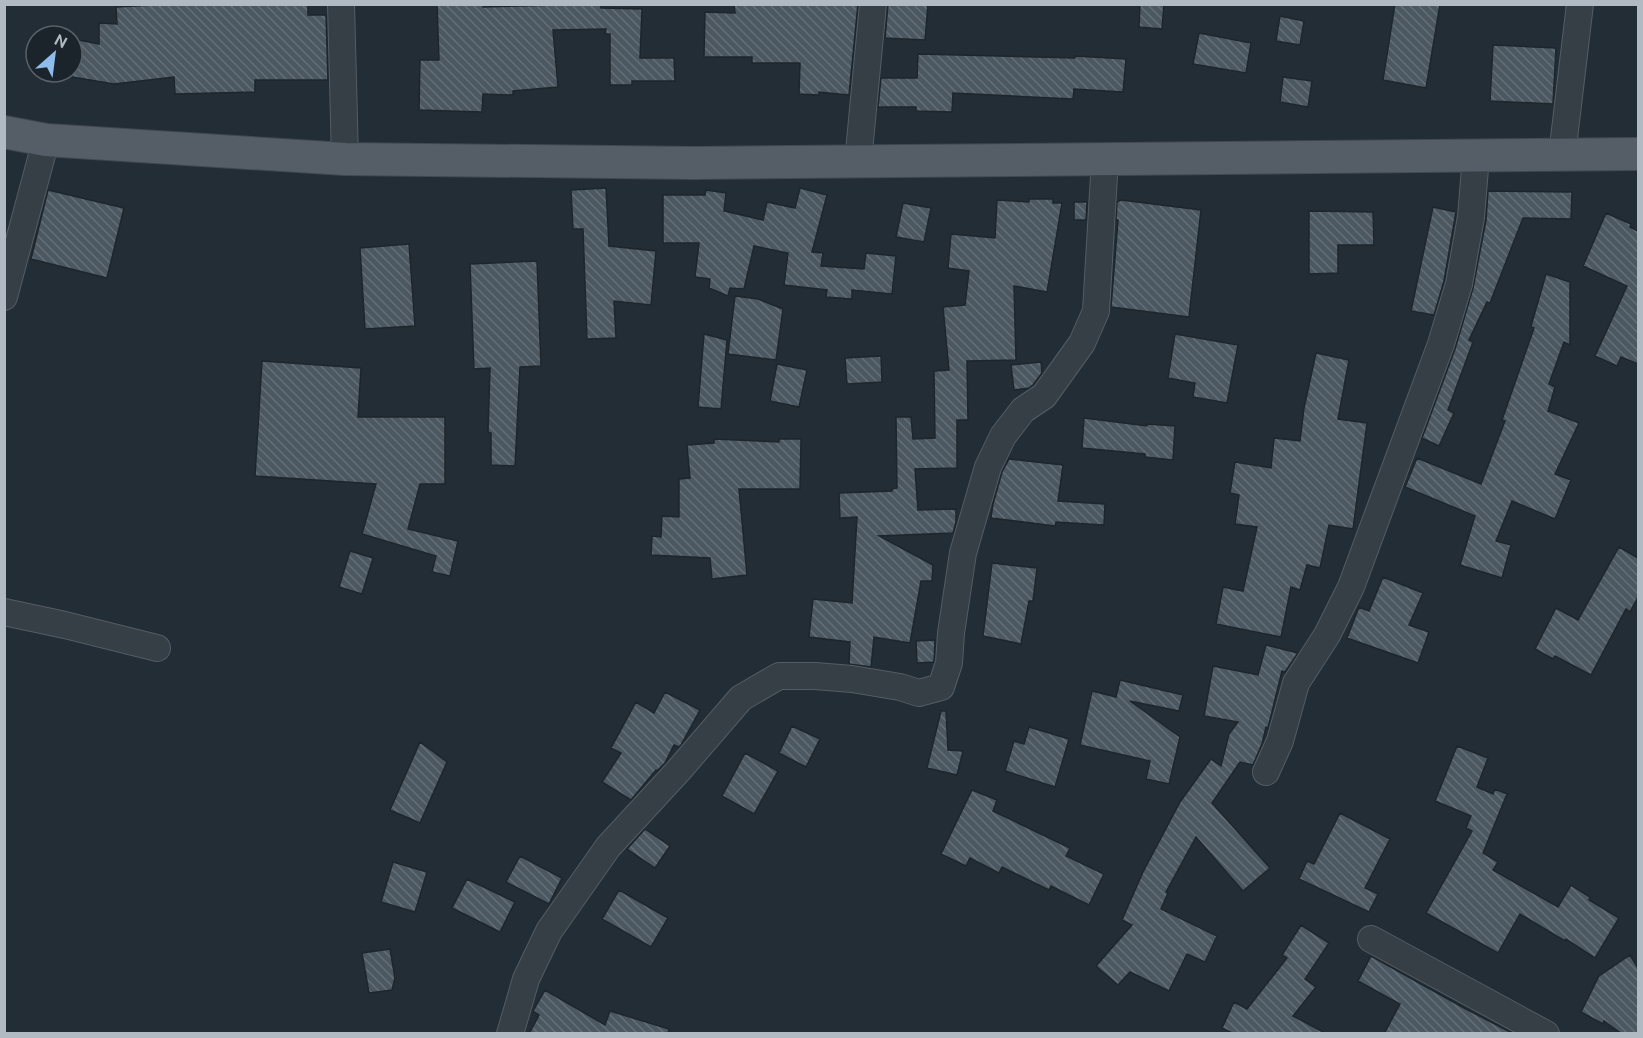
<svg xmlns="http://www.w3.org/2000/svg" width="1643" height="1038" viewBox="0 0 1643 1038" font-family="Ubuntu,sans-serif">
<defs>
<pattern id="building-back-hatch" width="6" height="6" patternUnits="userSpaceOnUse" patternTransform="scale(1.5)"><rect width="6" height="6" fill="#4c5861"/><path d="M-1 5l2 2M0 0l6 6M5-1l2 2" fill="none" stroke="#636e76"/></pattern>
</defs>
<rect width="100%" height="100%" fill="#232d35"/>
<!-- building -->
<path fill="url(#building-back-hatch)" stroke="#1e262d" stroke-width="1.5" d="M172 4H308V15H326L328 80H255V92L175 94 174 77 114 84 72 77 74 39 99 44V23L117 24 116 7Z
M437 4H483V7L600 4 601 8 642 9 640 58H674L675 81H632V85H610V34H605L606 29 553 30 558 87 513 91V95L483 94 482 112 419 110 420 60H439Z
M734 4H858L849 95 819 92V95L799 94 800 63H752V57H704L705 12 735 13Z
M888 4H928L925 40 885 38Z
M1140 4H1164L1162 29 1139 27Z
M1395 4H1440L1426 88 1383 80Z
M1280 16 1304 21 1300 45 1276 41Z
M1199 33 1251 43 1246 73 1193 64Z
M1493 45 1556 48 1553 104 1490 101Z
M918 54 1075 58V56L1126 59 1123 92 1074 89 1073 99 953 93 952 112 916 111V107H878L881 78H917Z
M1283 77 1312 81 1308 107 1280 102Z
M606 188 609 246 656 251 651 305 614 301 616 338 587 339 583 229H573L571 190Z
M800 188 827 195 812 252 823 253 821 266 864 269 866 253 896 256 892 294 852 290V299L826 297 827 290 784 285 788 253 754 246 744 289 730 288 728 296 709 288 710 279 695 277 699 243H663V195H705L706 190 726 193 724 211 763 220 767 202 795 208Z
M48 190 124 208 107 278 31 259Z
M1488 191 1572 192 1571 219 1523 218 1490 303 1487 302 1469 340 1473 342 1448 410 1454 413 1439 446 1422 438 1455 349 1473 288 1486 220Z
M1029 199H1053V203H1062L1047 292 1014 286 1016 360 967 361 968 420H957V468L915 469 918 510 956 509V522L953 533 879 536 933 565 932 581H921L910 643 874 637 871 667 849 664 850 642 809 637 813 599 852 603 857 517 840 518 839 493 892 491V489L897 488 896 417H911L913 439 935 438 934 371 949 370 943 307 965 305 969 271 948 268 951 234 995 238 997 200 1029 202Z
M1121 200 1201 210 1189 317 1111 307 1118 220H1116L1117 202Z
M1074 202H1087L1086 220H1074Z
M903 203 931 208 924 242 896 237Z
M1433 207 1456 212 1444 281 1434 315 1411 311Z
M1309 211 1373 212 1374 245H1338V273L1309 274Z
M1606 213 1631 224 1630 227 1638 231V364L1621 357 1617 366 1595 356 1627 286 1583 266Z
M409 244 415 326 365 329 360 248Z
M537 261 541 366 520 367 515 466 491 465V433L488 432 490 368 474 369 470 264Z
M1546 274 1570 282V345L1564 342 1549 384 1555 387 1548 411 1579 423 1555 474 1571 480 1555 519 1512 501 1496 541 1511 545 1502 578 1460 565 1475 516 1405 487 1417 458 1481 484 1505 421 1502 420 1534 328 1531 326Z
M735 296 758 299 783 309 776 360 728 354Z
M704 334 727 340 721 409 698 407Z
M1175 334 1238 345 1227 403 1193 397 1195 383 1168 378Z
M1316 353 1349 360 1338 419 1367 423 1353 529 1329 525 1320 568 1307 565 1300 590 1291 587 1281 637 1216 624 1223 587 1243 591 1257 527 1235 524 1239 495 1230 493 1235 462 1271 468 1274 438 1300 441 1304 408Z
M881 356 882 382 847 384 845 358Z
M262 361 361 368 358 417H445V484H420L408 529 458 541 450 576 432 572 436 556 362 534 376 484 255 476Z
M1041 362 1042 373 1033 385 1029 388 1014 390 1011 365Z
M777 364 807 370 799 407 770 401Z
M1084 418 1147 426V424L1175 426 1173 460 1145 457V454L1082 448Z
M714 439 779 442V439H801L800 489H739L747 575 712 579 710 558 651 555 652 536 661 537 662 516 679 517V479L690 478 687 445 714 443Z
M1009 459 1063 465 1058 501 1105 504 1104 525 1056 522 1055 526 991 518 993 504 1002 472Z
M1619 547 1638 558V597L1630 612 1626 609 1591 675 1555 656 1553 659 1535 649 1556 608 1578 620Z
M350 551 373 558 362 594 339 587Z
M992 563 1037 568 1033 601H1029L1021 644 983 636Z
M1383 577 1423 593 1409 625 1429 632 1418 663 1347 638 1359 607 1369 611Z
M935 640 934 662 917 663 916 641Z
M1266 645 1298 653 1285 672 1282 671 1268 728 1266 727 1262 744 1253 765 1240 762 1212 803 1270 868 1243 891 1196 837 1166 892 1168 893 1161 909 1217 936 1205 962 1187 954 1169 991 1130 972 1118 985 1096 966 1132 925 1122 920 1143 872 1180 802 1211 759 1221 766 1229 734 1238 722 1204 716 1213 666 1258 675Z
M1120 680 1183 695 1179 711 1130 701 1180 737 1169 784 1146 779 1150 761 1080 745 1092 691 1116 697Z
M665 692 700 710 681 745 679 747 674 745 665 763 657 771 656 770 631 800 602 782 621 753 611 748 636 702 654 713Z
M941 711H946L948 750 963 751 957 775 927 768Z
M792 726 820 739 806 767 779 753Z
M1029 727 1069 739 1055 787 1005 771 1014 741 1024 744Z
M420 742 447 762 420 823 390 810Z
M1457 746 1488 758 1477 787 1493 794 1495 789 1507 794 1483 853 1498 862 1493 870 1558 907 1571 885 1590 897 1589 900 1619 918 1595 958 1566 939 1565 941 1520 914 1498 953 1426 913 1472 831 1466 828 1471 816 1435 801Z
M745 753 778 771 754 814 722 796Z
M972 790 997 800 993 811 1070 848 1066 856 1104 874 1089 905 1051 886 1049 890 1002 867 999 873 970 858 966 866 941 854Z
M1340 813 1390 839 1365 888 1378 894 1369 912 1299 879 1307 861 1314 864Z
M645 829 670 846 655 868 627 849Z
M520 856 562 878 549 904 506 882Z
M393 862 427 872 415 912 381 902Z
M467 879 515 902 500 932 452 908Z
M619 890 668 918 651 947 602 919Z
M1301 925 1329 943 1305 979 1316 987 1293 1016 1327 1034H1234L1222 1028 1234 1002 1247 1009 1287 958 1282 955Z
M390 949 395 978 392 990 369 993 362 953Z
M1630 955 1638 968V1034H1622L1604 1021 1603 1024 1581 1012 1599 976Z
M1371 956 1464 1008 1514 1034H1384L1400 1004 1358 981Z
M545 990 605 1025 610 1011 669 1029 668 1034H529L539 1015 533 1011Z"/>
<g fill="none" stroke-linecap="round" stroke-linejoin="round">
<defs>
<path id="minor" d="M341 4 345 159
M1562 155 1580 4
M858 162 873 4
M4 297 46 140
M4 612 65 625 157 648
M1266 772 1280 741 1296 683 1327 635 1351 587 1441 344 1459 284 1471 217 1476 156
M1371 939 1546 1034
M510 1034 526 979 549 931 608 847 679 770 741 698 779 676H815L852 679 900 687 919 693 941 687 949 663 951 633 963 553 988 467 1003 436 1023 410 1044 396 1082 343 1096 311 1105 159"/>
<path id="major" d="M4 132 46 140 345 159 695 163 1638 154"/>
</defs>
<!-- minor casing -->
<use href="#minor" stroke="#545d64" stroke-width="28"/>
<!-- major casing -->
<use href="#major" stroke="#404850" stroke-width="34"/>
<!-- minor -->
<use href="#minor" stroke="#363f46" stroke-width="26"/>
<!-- major -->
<use href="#major" stroke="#555e66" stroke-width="32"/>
</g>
<!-- border -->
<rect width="1643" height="1038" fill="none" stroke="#b1bac3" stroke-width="12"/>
<!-- north arrow -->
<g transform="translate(54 54) rotate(28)"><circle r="28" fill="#1c242b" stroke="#586068" stroke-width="1.5"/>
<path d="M0-4.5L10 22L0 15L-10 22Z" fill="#8fbcea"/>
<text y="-9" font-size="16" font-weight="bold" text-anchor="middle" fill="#b1bac3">N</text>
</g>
</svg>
